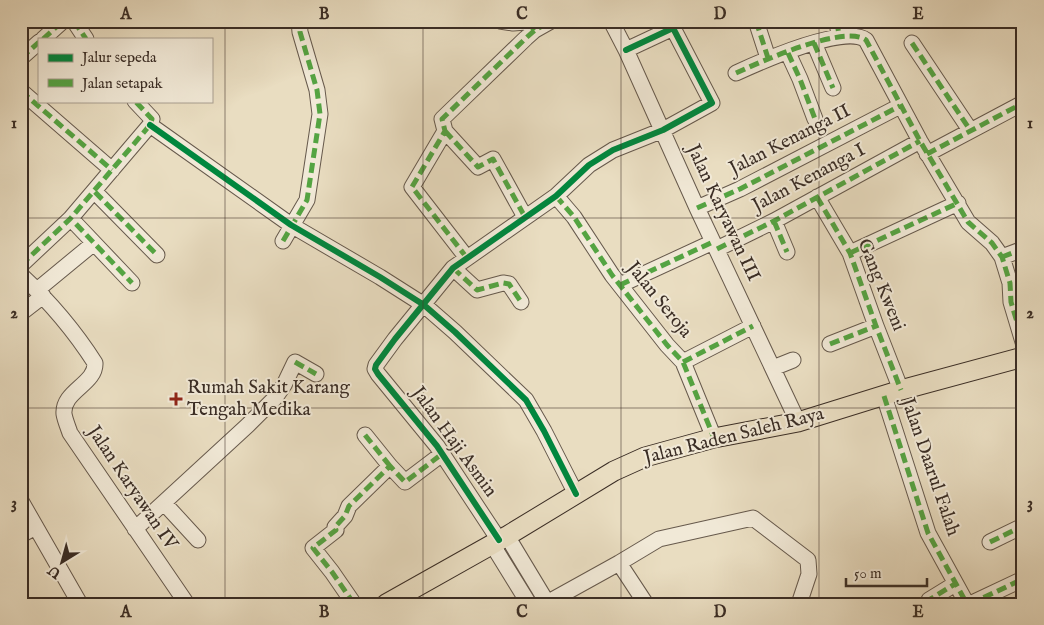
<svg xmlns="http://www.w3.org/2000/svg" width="1044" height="625" viewBox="0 0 1044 625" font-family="'IM FELL English',serif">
<rect width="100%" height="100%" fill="#e9ddc1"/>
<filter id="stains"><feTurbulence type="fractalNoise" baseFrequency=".004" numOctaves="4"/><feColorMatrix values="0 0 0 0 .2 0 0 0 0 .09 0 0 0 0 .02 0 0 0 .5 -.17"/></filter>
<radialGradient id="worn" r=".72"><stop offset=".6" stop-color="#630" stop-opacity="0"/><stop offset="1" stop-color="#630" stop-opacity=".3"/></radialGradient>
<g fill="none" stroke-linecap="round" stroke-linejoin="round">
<defs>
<path id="minor" d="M74 21 86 39
M500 21 513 23 526 22 535 30
M611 21 626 50 697 208 798 422
M756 21 768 58
M837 21 839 36
M43 39 63 21
M814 43 833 88
M912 43 970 130
M788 53 800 79 815 119
M21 58 39 42
M736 73C760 62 844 24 866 40L920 141 968 222 992 243 1002 257 1010 283 1011 302 1023 342
M21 91 112 170
M150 125 291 225 380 277 424 305 455 332 526 400 544 431 576 494
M445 131 478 167 493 159 525 217
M927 154 1023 103
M95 192 157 255
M556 196 574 217 612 275 667 345 683 362 714 438
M817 197 850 253 876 326 901 390
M697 208 740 189 900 106
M774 221 787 252
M76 224 132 283
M283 241 307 200 320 114 317 90 300 32 299 21
M717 249 774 221 920 141
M850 253 958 203
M1002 257 1023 249
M467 258 412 187 445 131 442 119 526 38 535 30 551 21
M21 265 70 219 150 125 152 119 135 101
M453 268 477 290 503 283 509 284 521 302
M21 275C50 302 74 330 95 363 96 384 62 391 64 414 65 420 68 427 70 433L187 604
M620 285 713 242
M37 290 94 243
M21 313 43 296
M830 344 876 326
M683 362 753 326
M773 368 793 360
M884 396 928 533 967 604
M365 435 390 466
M21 501 80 604
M164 503 198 540
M135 529 248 425 275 398 284 385 295 362 316 374
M21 535 36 527
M507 536 548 604
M499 540 437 446 378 374 375 369 376 365 395 339 453 268 556 196 589 165 613 150 663 130 712 103 673 28 626 50
M990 542 1023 526
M492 544 529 604
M619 563 646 604
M354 604 332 572 313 548 336 530 335 527 345 516 349 506 390 466 405 482 442 454
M545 604 619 563 659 539 753 518 808 560 809 574 799 604
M927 604 929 600 955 584
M970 604 1023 579"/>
<path id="major" d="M386 604 507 536 614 471 645 457 714 438 798 422 901 390 1023 357"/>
</defs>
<!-- minor casing -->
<use href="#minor" stroke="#66594c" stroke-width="17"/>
<!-- major casing -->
<use href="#major" stroke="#3a2d25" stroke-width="21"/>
<!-- minor -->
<use href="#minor" stroke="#f1e9d7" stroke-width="15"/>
<!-- major -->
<use href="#major" stroke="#e9ddc1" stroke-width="19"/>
<!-- quiet -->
<path stroke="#54a442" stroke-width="5" stroke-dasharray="10 5" stroke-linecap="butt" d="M74 21 86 39
M500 21 513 23 526 22 535 30
M756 21 768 58
M837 21 839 36
M43 39 63 21
M814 43 833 88
M912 43 970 130
M788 53 800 79 815 119
M21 58 39 42
M736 73C760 62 844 24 866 40L920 141 968 222 992 243 1002 257 1010 283 1011 302 1023 342
M21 91 112 170
M445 131 478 167 493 159 525 217
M927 154 1023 103
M95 192 157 255
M556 196 574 217 612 275 667 345 683 362 714 438
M817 197 850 253 876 326 901 390
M697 208 740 189 900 106
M774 221 787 252
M76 224 132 283
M283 241 307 200 320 114 317 90 300 32 299 21
M717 249 774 221 920 141
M850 253 958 203
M1002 257 1023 249
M467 258 412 187 445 131 442 119 526 38 535 30 551 21
M21 265 70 219 150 125 152 119 135 101
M453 268 477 290 503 283 509 284 521 302
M620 285 713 242
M830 344 876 326
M295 362 316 374
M683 362 753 326
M884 396 928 533 967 604
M365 435 390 466
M990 542 1023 526
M354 604 332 572 313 548 336 530 335 527 345 516 349 506 390 466 405 482 442 454
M927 604 929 600 955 584
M970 604 1023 579"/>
<defs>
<path id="cycleway" d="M150 125 291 225 380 277 424 305 455 332 526 400 544 431 576 494
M499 540 437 446 378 374 375 369 376 365 395 339 453 268 556 196 589 165 613 150 663 130 712 103 673 28 626 50"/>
</defs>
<!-- cycleway casing -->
<use href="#cycleway" stroke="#f1e9d7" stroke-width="9"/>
<!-- cycleway -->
<use href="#cycleway" stroke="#00873e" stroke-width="6"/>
</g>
<!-- grid -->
<path fill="none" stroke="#3a2d25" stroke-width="1" stroke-opacity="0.55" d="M225 21V604M423 21V604M621 21V604M819 21V604M21 218H1023M21 408H1023"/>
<!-- markers -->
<path fill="#8f2418" stroke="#f1e9d7" stroke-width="2" d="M173.5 391.5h5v5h5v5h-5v5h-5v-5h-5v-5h5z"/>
<g text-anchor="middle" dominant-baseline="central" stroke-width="4" stroke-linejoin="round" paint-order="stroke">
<!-- street labels -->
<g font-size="19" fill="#3a2d25" stroke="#f1e9d7">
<text transform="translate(790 140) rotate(-27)">Jalan Kenanga II</text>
<text transform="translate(809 178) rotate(-28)">Jalan Kenanga I</text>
<text transform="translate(723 213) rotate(65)">Jalan Karyawan III</text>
<text transform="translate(881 285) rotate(68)">Gang Kweni</text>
<text transform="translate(659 300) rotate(51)">Jalan Seroja</text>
<text transform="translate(734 436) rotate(-14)">Jalan Raden Saleh Raya</text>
<text transform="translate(454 442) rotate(54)">Jalan Haji Asmin</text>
<text transform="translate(930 467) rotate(71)">Jalan Daarul Falah</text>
<text transform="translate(132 488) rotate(56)">Jalan Karyawan IV</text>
</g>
<!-- poi labels -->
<g font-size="19" fill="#3a2d25" stroke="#f1e9d7" text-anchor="start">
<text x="187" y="388">Rumah Sakit Karang<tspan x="187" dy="22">Tengah Medika</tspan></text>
</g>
</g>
<!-- margin -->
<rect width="1044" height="625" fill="none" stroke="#e9ddc1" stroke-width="55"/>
<!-- legend -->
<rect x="38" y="38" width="175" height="65" fill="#f1e9d7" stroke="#a89e90"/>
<rect x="48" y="54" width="25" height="8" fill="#00873e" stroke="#a89e90"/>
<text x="82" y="62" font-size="15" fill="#3a2d25">Jalur sepeda</text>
<rect x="48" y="79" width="25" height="8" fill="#54a442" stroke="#a89e90"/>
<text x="82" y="88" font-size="15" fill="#3a2d25">Jalan setapak</text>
<!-- north arrow -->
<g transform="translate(62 562) rotate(217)" stroke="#f1e9d7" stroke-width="4" paint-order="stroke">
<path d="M0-4L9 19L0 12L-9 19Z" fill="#3a2d25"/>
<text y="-8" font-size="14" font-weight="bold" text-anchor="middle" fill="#3a2d25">U</text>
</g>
<!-- scale -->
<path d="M846 578v8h81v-8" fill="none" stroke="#3a2d25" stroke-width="2.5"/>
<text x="854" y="578" font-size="15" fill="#3a2d25" stroke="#f1e9d7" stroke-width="4" paint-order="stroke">50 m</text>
<rect x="28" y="28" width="988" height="570" fill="none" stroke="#3a2d25" stroke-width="2"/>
<g font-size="16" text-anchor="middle" font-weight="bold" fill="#3a2d25">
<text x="126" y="19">A</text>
<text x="324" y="19">B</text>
<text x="522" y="19">C</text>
<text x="720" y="19">D</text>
<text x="918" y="19">E</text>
<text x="14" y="128">1</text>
<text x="1030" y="128">1</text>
<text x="14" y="318">2</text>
<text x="1030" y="318">2</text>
<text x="14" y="508">3</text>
<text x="1030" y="508">3</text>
<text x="126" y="617">A</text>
<text x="324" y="617">B</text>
<text x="522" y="617">C</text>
<text x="720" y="617">D</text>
<text x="918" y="617">E</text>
</g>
<rect width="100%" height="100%" filter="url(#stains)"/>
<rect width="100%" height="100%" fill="url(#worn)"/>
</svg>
